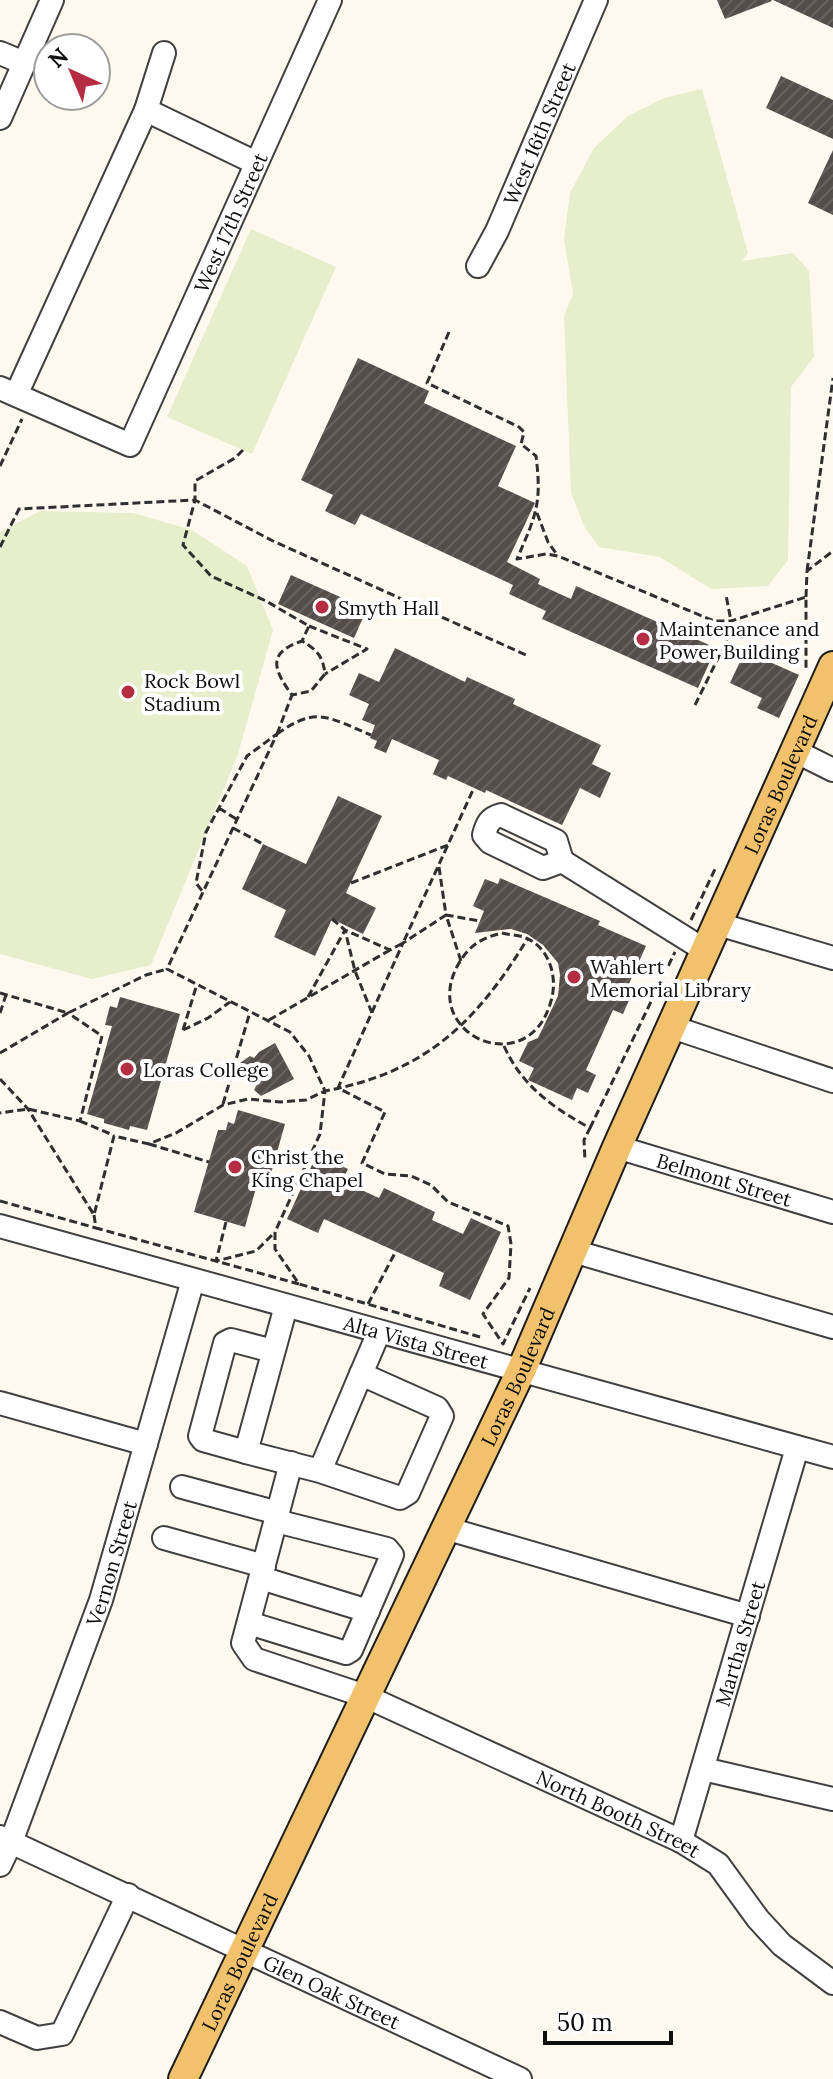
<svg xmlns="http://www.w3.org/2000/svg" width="833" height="2079" viewBox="0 0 833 2079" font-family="Lora,serif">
<defs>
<pattern id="building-hatch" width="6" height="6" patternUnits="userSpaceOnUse" patternTransform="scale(2)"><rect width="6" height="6" fill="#554d4a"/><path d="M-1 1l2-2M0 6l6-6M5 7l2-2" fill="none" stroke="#686260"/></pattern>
</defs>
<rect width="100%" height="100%" fill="#fef9ef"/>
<!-- pitch -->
<path fill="#e6eecb" d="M702 89 748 253 742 261 793 253 809 271 814 357 791 387 788 560 768 586 711 589 660 557 599 547 585 528 571 493 564 316 573 294 564 239 570 193 594 148 628 116 664 98Z
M251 229 336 267 252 454 167 417Z
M40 511 133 513 192 530 247 566 273 630 238 754 151 965 92 979 0 954V532Z"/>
<!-- building -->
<path fill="url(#building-hatch)" d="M717 0H771L772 1 725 19Z
M773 0H833V28Z
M781 76 833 100V139L766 108Z
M833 150V215L808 203Z
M358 358 429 391 424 403 516 446 498 486 535 503 507 562 540 579 538 584 571 599 576 586 716 648 698 688 542 619 546 611 509 594 513 585 361 514 355 525 325 511 333 495 301 480Z
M291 575 367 609 354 638 278 604Z
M395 648 465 682 467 677 515 699 513 704 601 745 592 764 611 773 600 798 580 788 562 825 486 790 485 793 448 776 446 780 433 774 439 760 392 739 386 753 374 748 377 741 370 738 375 725 362 720 369 704 349 695 359 673 379 682Z
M745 651 799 675 779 718 757 708 762 698 730 683Z
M338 796 382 816 346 893 376 908 363 934 332 919 315 956 274 937 286 910 242 889 263 844 306 864Z
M500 878 600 921 598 925 646 946 624 995 630 998 623 1014 613 1010 586 1070 596 1075 588 1093 577 1088 572 1100 528 1080 534 1068 519 1061 528 1042 538 1038 558 996 560 975 558 963 543 945 527 934 511 929 475 933 484 911 473 906 485 879 498 884Z
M120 997 180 1014 147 1130 130 1126 129 1130 104 1123V1119L87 1114 112 1026 105 1025 110 1006 117 1008Z
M275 1043 294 1079 261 1096 254 1090 256 1086 248 1079 240 1063 250 1056 254 1058 259 1052Z
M238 1110 285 1124 268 1184 258 1181 245 1227 194 1212 218 1130H226L228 1122 234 1124Z
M317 1154 348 1169 342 1181 379 1198 384 1188 435 1212 432 1220 463 1234 471 1218 501 1232 470 1300 439 1286 444 1273 324 1219 318 1233 287 1219Z"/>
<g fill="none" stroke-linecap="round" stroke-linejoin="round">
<defs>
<g id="minor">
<path d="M0 53 24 63"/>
<path d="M164 53 146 110 256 163"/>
<path d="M0 118 52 0"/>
<path id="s1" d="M478 266 497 231 596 0"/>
<path id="s2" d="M0 388 130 445 330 0"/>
<path d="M16 395 146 110"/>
<path d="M795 751 833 770"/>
<path d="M562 861 556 841 501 815C490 818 487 823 484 835L490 842 543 868 562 861 706 951"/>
<path d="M718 924 833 958"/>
<path d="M672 1027 833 1081"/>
<path id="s3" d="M617 1147 833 1212"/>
<path id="s4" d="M0 1226 833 1457"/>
<path d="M573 1251 833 1327"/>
<path d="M273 1351 231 1340 225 1343 200 1436 203 1440 246 1452 286 1306"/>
<path d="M361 1374 379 1332"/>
<path d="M0 1403 146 1444"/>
<path d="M246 1452 320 1471 400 1498 408 1493 442 1416 437 1408 361 1374 320 1471"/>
<path id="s5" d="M291 1463 243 1643 254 1659 365 1696 681 1841 718 1864 758 1919 782 1945 833 1983"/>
<path d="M182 1487 278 1513"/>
<path d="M445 1528 748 1616"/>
<path d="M164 1538 264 1566"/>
<path d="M261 1578 368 1611"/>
<path d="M249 1623 346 1653 351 1650 392 1555 387 1549 276 1521"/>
<path d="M703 1769 833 1799"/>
<path id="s6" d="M0 1837 520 2079"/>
<path id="s7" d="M681 1841 797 1448"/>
<path id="s8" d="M0 1865 11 1842 101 1600 193 1280"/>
<path d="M0 2022 37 2038 62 2034 128 1895"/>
</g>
<g id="major">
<path id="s9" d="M183 2079 521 1371 617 1147 833 666"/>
</g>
</defs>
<!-- minor casing -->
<use href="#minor" stroke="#404040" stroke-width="26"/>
<!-- major casing -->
<use href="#major" stroke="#1e1e1e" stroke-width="32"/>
<!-- path -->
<path stroke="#2f2f2f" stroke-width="3" stroke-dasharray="8 4" stroke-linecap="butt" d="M449 332 427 383 519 427 524 432 521 444 536 456C542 504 536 515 517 559L546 554 558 556 714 621H731L806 597V669
M243 450 235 458 195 481V500L183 545 211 576 266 601 309 626 302 641
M0 466 22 419
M537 513 548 542 558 556
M0 547 19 509 195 500 273 541 526 655
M807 571 833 378
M806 597 807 571 833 551
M309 626 367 649 325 674
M695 705 726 642 731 621 726 595
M277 734 292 695C274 670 266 653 302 641 317 650 323 656 325 674L311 691 292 695
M277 734C317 705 329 718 371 735
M219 808 236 819
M233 828 263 844
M439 867 446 915 403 943 338 1088 385 1112 362 1163 385 1174 411 1176 431 1185 448 1202 508 1226 511 1244 509 1278 483 1314 503 1344 530 1288
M351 883 448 845
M332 919 345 930 390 950 403 943 473 790
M691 920 715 869
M502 933C509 935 520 935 526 938 550 948 558 978 551 1001 529 1083 417 1035 459 963 470 945 481 938 502 933Z
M461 961 446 915 480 921
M0 993 68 1013 146 975 167 969
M308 997 345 930 355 971 372 1013
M0 1013 6 995
M269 1020 390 950
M183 1030 208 1018 230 1002
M183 1030 197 984
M504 1046C522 1086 552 1107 590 1128L584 1140 585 1161
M0 1053 68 1013 102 1036 80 1121 28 1109 0 1113
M0 1079 28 1109 94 1215 114 1136 149 1144 176 1133 223 1105 248 1099 280 1102 306 1100 325 1091 309 1056 290 1032 167 969 277 734 247 756 206 832 196 883 203 892
M223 1104 250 1012
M80 1121 113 1135
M590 1128 675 952
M149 1144 209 1162
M0 1201 96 1228
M94 1215 96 1228 299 1284
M226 1222 216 1261 256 1251 275 1232
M368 1304 396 1251
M480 1337 299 1284 275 1249V1232L320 1134 325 1091C426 1072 476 1023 528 938"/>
<!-- minor -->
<use href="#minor" stroke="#fff" stroke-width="22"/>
<!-- major -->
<use href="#major" stroke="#f1c16c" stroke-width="28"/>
</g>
<!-- markers -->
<g fill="#b52d43" stroke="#fff" stroke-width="3">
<circle cx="322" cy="607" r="8"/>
<circle cx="643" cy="639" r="8"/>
<circle cx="128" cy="692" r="8"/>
<circle cx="574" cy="977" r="8"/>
<circle cx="127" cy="1069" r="8"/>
<circle cx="235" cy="1167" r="8"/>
</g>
<g text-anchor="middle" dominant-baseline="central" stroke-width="8" stroke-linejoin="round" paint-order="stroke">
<!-- street labels -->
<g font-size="20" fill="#0d0d0d" stroke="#fff">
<text stroke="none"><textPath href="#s1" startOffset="146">West 16th Street</textPath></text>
<text stroke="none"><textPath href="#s2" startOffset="386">West 17th Street</textPath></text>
<text stroke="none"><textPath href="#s9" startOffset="1426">Loras Boulevard</textPath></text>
<text stroke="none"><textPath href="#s3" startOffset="112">Belmont Street</textPath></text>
<text stroke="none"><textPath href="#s4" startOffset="432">Alta Vista Street</textPath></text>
<text stroke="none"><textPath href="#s9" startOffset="778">Loras Boulevard</textPath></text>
<text stroke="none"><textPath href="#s8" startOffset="322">Vernon Street</textPath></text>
<text stroke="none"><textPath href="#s7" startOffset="206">Martha Street</textPath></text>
<text stroke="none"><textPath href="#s5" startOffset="602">North Booth Street</textPath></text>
<text stroke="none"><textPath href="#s9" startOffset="130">Loras Boulevard</textPath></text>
<text stroke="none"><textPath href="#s6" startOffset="366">Glen Oak Street</textPath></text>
</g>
<!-- poi labels -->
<g font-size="20" fill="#0d0d0d" stroke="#fff" text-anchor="start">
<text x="338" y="607">Smyth Hall</text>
<text x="659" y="628">Maintenance and<tspan x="659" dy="23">Power Building</tspan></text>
<text x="144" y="680">Rock Bowl<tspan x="144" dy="23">Stadium</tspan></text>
<text x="590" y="966">Wahlert<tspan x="590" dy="23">Memorial Library</tspan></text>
<text x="143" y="1069">Loras College</text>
<text x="251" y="1156">Christ the<tspan x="251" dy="23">King Chapel</tspan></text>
</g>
</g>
<!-- north arrow -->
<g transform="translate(72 72) rotate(316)"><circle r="38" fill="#ffffff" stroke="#9e9e9e" stroke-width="2"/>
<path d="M0-6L14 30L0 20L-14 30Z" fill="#b52d43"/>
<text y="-12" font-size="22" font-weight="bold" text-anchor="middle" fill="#0d0d0d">N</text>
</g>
<!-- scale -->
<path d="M545 2031v12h126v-12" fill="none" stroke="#0d0d0d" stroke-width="4"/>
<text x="557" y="2031" font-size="24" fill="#0d0d0d" stroke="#ffffff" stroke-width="6" paint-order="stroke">50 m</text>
</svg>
